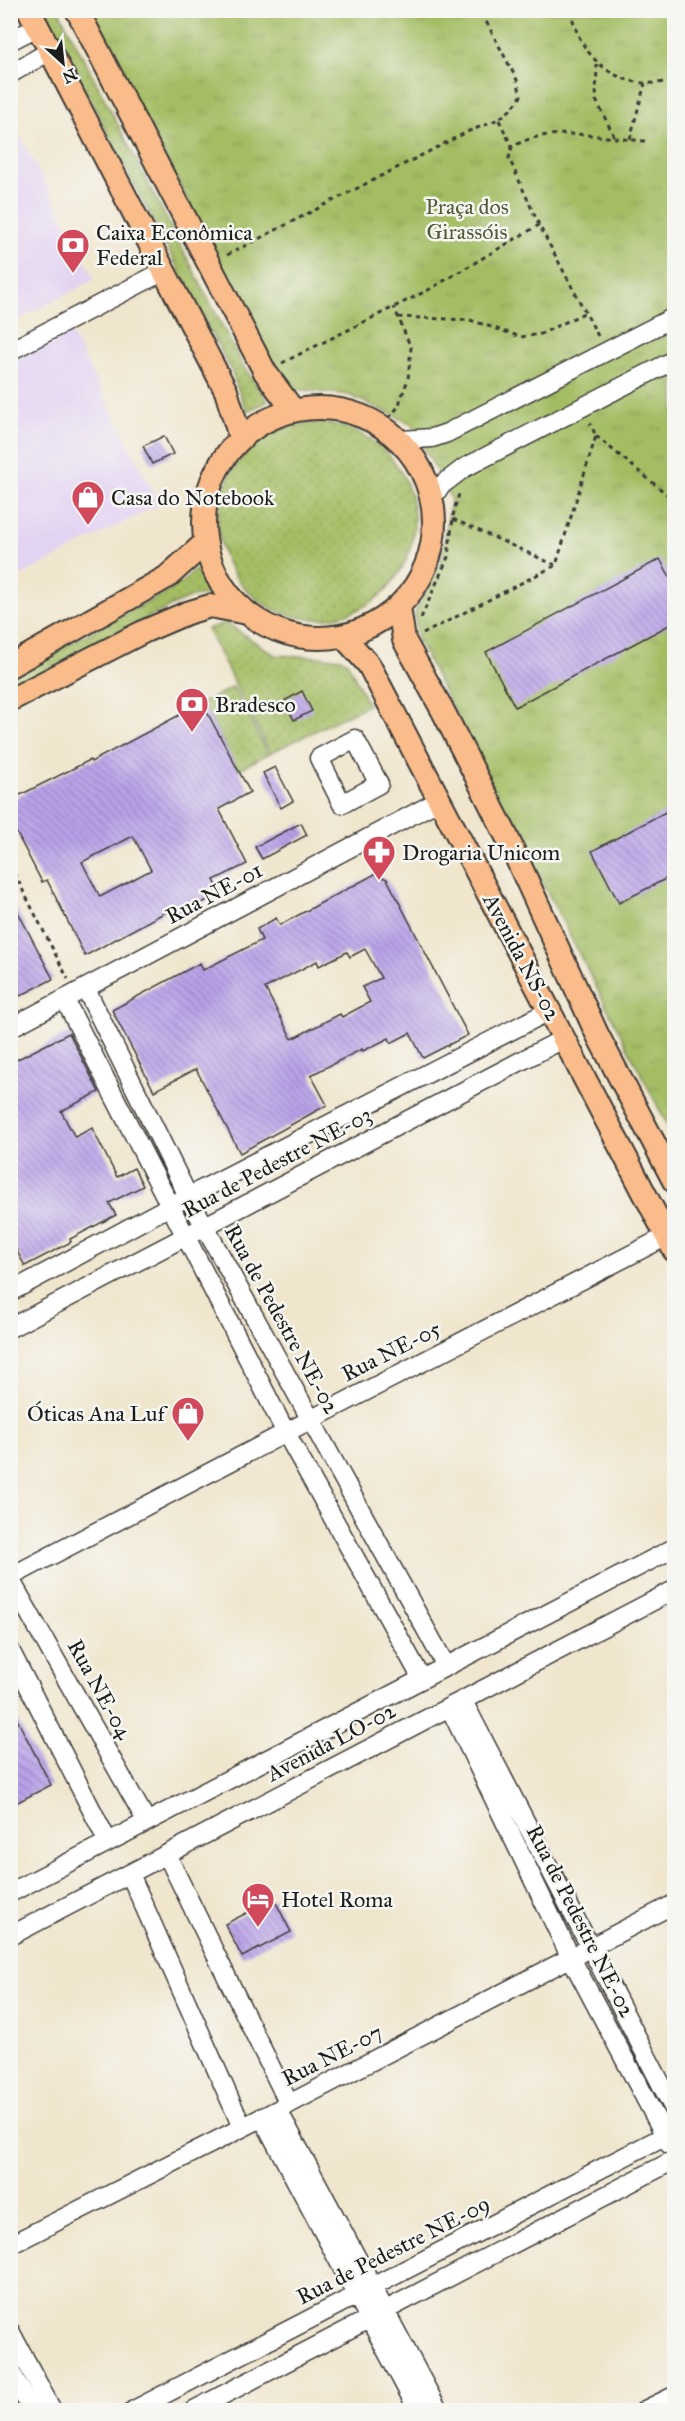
<svg xmlns="http://www.w3.org/2000/svg" width="685" height="2421" viewBox="0 0 685 2421" font-family="'IM FELL Great Primer',serif">
<defs>
<pattern id="grass-dots" width="8" height="8" patternUnits="userSpaceOnUse" patternTransform="scale(1.5)"><rect width="8" height="8" fill="#a4bd63"/><path d="M2 2h.1M6 6h.1" fill="none" stroke="#8da255" stroke-width="1.8" stroke-linecap="round"/></pattern>
<pattern id="park-tufts" width="24" height="20" patternUnits="userSpaceOnUse" patternTransform="scale(1.5)"><rect width="24" height="20" fill="#a4bd63"/><path d="M3 7l-1-3M5 7V3M7 7l1-3M15 17l-1-3M17 17v-4M19 17l1-3" fill="none" stroke="#8da255"/></pattern>
<pattern id="building-back-hatch" width="6" height="6" patternUnits="userSpaceOnUse" patternTransform="scale(1.5)"><rect width="6" height="6" fill="#baa2e9"/><path d="M-1 5l2 2M0 0l6 6M5-1l2 2" fill="none" stroke="#9683bc"/></pattern>
</defs>
<rect width="100%" height="100%" fill="#f6f6f2"/>
<filter id="ink" filterUnits="userSpaceOnUse"><feTurbulence type="fractalNoise" baseFrequency=".0167" numOctaves="2"/><feDisplacementMap in="SourceGraphic" scale="12" xChannelSelector="R" yChannelSelector="G"/><feConvolveMatrix kernelMatrix="1 2 1 2 8 2 1 2 1" color-interpolation-filters="sRGB"/></filter>
<filter id="wash" filterUnits="userSpaceOnUse"><feTurbulence type="fractalNoise" baseFrequency=".008" numOctaves="4" result="noise"/><feDisplacementMap in="SourceGraphic" scale="24" xChannelSelector="R" yChannelSelector="G"/><feGaussianBlur stdDeviation="1.35" result="paint"/><feColorMatrix in="noise" values="0 0 0 0 0 0 0 0 0 0 0 0 0 0 0 0 0 1.4 0 .05"/><feComposite in="paint" operator="in"/></filter>
<g filter="url(#wash)">
<rect width="100%" height="100%" fill="#f0e6ce"/>
<!-- built -->
<path fill="#e3d3f2" d="M10 117 95 279 11 323H10Z
M70 331 159 504 11 581V362Z"/>
<!-- grass -->
<path fill="url(#grass-dots)" stroke="#606c40" stroke-width="1.5" d="M44 11H59L243 366 267 399V402L265 403 246 411 232 372Z
M218 521a98 98 0 1 1 196 0a98 98 0 1 1-196 0Z
M194 570 198 572 207 591 205 595 191 597 173 605 11 689V674L167 592 184 581Z
M226 623 275 655 341 658 348 663 368 705 270 753 207 629Z
M233 687 268 754 238 770 202 703Z"/>
<!-- park -->
<path fill="url(#park-tufts)" stroke="#606c40" stroke-width="1.5" d="M89 11H674V1138L417 639 415 613 441 561 451 499 412 424 349 395 296 389 288 385 278 374Z"/>
<g id="blocks">
<!-- building -->
<path fill="url(#building-back-hatch)" fill-rule="evenodd" d="M164 436 173 454 152 464 143 446Z
M660 559 675 586V622L515 707 486 652Z
M302 691 312 711 294 720 284 701Z
M202 703 250 792 219 809 247 864 214 880 221 893 175 917 171 909 85 956 47 880 42 882 10 820V800L90 760 91 762ZM133 836 151 870 100 897 82 862Z
M275 767 293 801 281 808 263 773Z
M675 807V874L619 903 592 851Z
M301 823 307 835 262 859 255 847Z
M375 874 387 879 468 1035 423 1058 410 1033 391 1043 389 1038 363 1051 362 1049 311 1075 327 1105 240 1153 196 1069 154 1091 112 1010 200 963 203 970 262 940 257 929 276 918 280 925ZM365 949 381 978 362 987 370 1002 342 1017 340 1014 292 1039 265 988 317 961 319 966 347 952 350 957Z
M10 897 53 979 10 1001Z
M69 1033 99 1092 61 1111 75 1137 92 1128 117 1177 134 1168 143 1186 109 1203 116 1215 70 1239 71 1242 25 1266 10 1238V1063Z
M10 1706 51 1785 10 1806Z
M274 1899 291 1932 242 1957 225 1924Z"/>
</g>
</g>
<g filter="url(#ink)">
<use href="#blocks" fill-opacity="0" stroke="#3c3a37" stroke-width="1.5"/>
<g fill="none" stroke-linecap="round" stroke-linejoin="round">
<defs>
<path id="minor" d="M10 41 37 27
M10 74 50 51
M10 351 164 271
M402 440 432 438 447 433 674 317
M431 498 443 484 464 468 674 360
M355 739 379 784 342 804 319 758Z
M86 989 188 1196 446 1666
M65 1000 286 1433 422 1679
M10 1028 440 800
M10 1292 170 1206 551 1010
M10 1328 565 1038
M10 1577 310 1420 667 1236
M10 1579 147 1822
M10 1650 108 1842
M463 1701 674 2109
M450 1708 571 1958 670 2145
M167 1855 289 2104
M130 1874 242 2127
M10 1893 674 1548
M10 1936 674 1590
M278 2110 438 2410
M262 2117 418 2410
M10 2245 289 2104 674 1904
M10 2331 52 2410
M10 2371 32 2410
M134 2410 674 2131
M194 2410 674 2160
M645 2410 674 2396"/>
<path id="major" d="M29 10 226 391 240 437
M77 10 265 372 293 410
M204 523a115 115 0 1 1 230 0a115 115 0 1 1-230 0Z
M399 607 404 640 443 711 506 835 597 1034 674 1181
M344 637 369 665 674 1250
M10 666 167 577 205 543
M10 700 145 631 187 613 210 606 242 612"/>
</defs>
<!-- minor casing -->
<use href="#minor" stroke="#3c3a37" stroke-width="21"/>
<!-- major casing -->
<use href="#major" stroke="#3c3a37" stroke-width="26"/>
<!-- path -->
<path stroke="#3c3a37" stroke-width="3" stroke-dasharray="4.5 4.5" stroke-linecap="butt" d="M571 10C578 60 625 96 674 79
M597 64 596 100 615 138
M499 120 512 147
M630 139 645 83
M227 255 469 131C491 123 509 117 521 96L517 80 480 10
M398 317 470 320 521 337 541 334 586 312
M598 336 539 225 509 158 512 147C549 124 603 138 645 141
M282 363 430 289 539 225
M383 425 398 407 408 379 411 348 394 307
M596 436 674 500
M453 519 555 565
M421 618 448 557 454 510 459 494
M423 634 556 565 596 436 590 423
M10 865 68 979"/>
<!-- minor -->
<use href="#minor" stroke="#fff" stroke-width="18"/>
<!-- major -->
<use href="#major" stroke="#f9bc8a" stroke-width="22"/>
</g>
</g>
<!-- icons -->
<defs>
<symbol id="bank-pin" viewBox="-11 -11 22 30"><path d="M0 17L-7.5 6A9.5 9.5 0 1 1 7.5 6Z" fill="#d1495b" stroke="#f6f6f2"/><path d="M-6-4H6V4H-6ZM0-2.3a2.3 2.3 0 1 0 0 4.6a2.3 2.3 0 1 0 0-4.6Z" fill="#fff"/></symbol>
<symbol id="shop-pin" viewBox="-11 -11 22 30"><path d="M0 17L-7.5 6A9.5 9.5 0 1 1 7.5 6Z" fill="#d1495b" stroke="#f6f6f2"/><path d="M-5-2.5h2.3a2.7 3.5 0 0 1 5.4 0H5L5.5 6h-11ZM-1.5-2.5h3a1.5 2.3 0 0 0-3 0Z" fill="#fff"/></symbol>
<symbol id="pharmacy-pin" viewBox="-11 -11 22 30"><path d="M0 17L-7.5 6A9.5 9.5 0 1 1 7.5 6Z" fill="#d1495b" stroke="#f6f6f2"/><path d="M-2-6h4v4h4v4h-4v4h-4v-4h-4v-4h4Z" fill="#fff"/></symbol>
<symbol id="hotel-pin" viewBox="-11 -11 22 30"><path d="M0 17L-7.5 6A9.5 9.5 0 1 1 7.5 6Z" fill="#d1495b" stroke="#f6f6f2"/><path d="M-6-4.5h1.5V1H6V5H4.5V3h-9V5H-6ZM-4 0a1.8 1.8 0 1 1 3.6 0ZM.5 0V-2.5h3Q6-2.5 6 0Z" fill="#fff"/></symbol>
</defs>
<g fill-rule="evenodd">
<use href="#bank-pin" x="54" y="226" width="38" height="52"/>
<use href="#shop-pin" x="69" y="478" width="38" height="52"/>
<use href="#bank-pin" x="173" y="685" width="38" height="52"/>
<use href="#pharmacy-pin" x="360" y="833" width="38" height="52"/>
<use href="#shop-pin" x="169" y="1394" width="38" height="52"/>
<use href="#hotel-pin" x="239" y="1880" width="38" height="52"/>
</g>
<g text-anchor="middle" dominant-baseline="central" stroke-width="5" stroke-linejoin="round" paint-order="stroke">
<!-- park labels -->
<g font-size="22" fill="#525c38" stroke="#f6f6f2">
<text x="467" y="206">Praça dos<tspan x="467" dy="25">Girassóis</tspan></text>
</g>
<!-- poi labels -->
<g font-size="22" fill="#1c1c1c" stroke="#f6f6f2" text-anchor="start">
<text x="96" y="232">Caixa Econômica<tspan x="96" dy="25">Federal</tspan></text>
<text x="111" y="497">Casa do Notebook</text>
<text x="215" y="704">Bradesco</text>
<text x="402" y="852">Drogaria Unicom</text>
<text x="165" y="1413" text-anchor="end">Óticas Ana Luf</text>
<text x="281" y="1899">Hotel Roma</text>
</g>
<!-- street labels -->
<g font-size="22" fill="#1c1c1c" stroke="#f6f6f2">
<text transform="translate(214 893) rotate(-28)">Rua NE-01</text>
<text transform="translate(522 957) rotate(62)">Avenida NS-02</text>
<text transform="translate(277 1162) rotate(-28)">Rua de Pedestre NE-03</text>
<text transform="translate(282 1319) rotate(61)">Rua de Pedestre NE-02</text>
<text transform="translate(391 1351) rotate(-27)">Rua NE-05</text>
<text transform="translate(100 1689) rotate(61)">Rua NE-04</text>
<text transform="translate(331 1742) rotate(-28)">Avenida LO-02</text>
<text transform="translate(581 1921) rotate(63)">Rua de Pedestre NE-02</text>
<text transform="translate(332 2055) rotate(-27)">Rua NE-07</text>
<text transform="translate(393 2250) rotate(-27)">Rua de Pedestre NE-09</text>
</g>
</g>
<!-- margin -->
<rect width="685" height="2421" fill="none" stroke="#f6f6f2" stroke-width="36"/>
<!-- north arrow -->
<g transform="translate(63 63) rotate(153)" stroke="#f6f6f2" stroke-width="4.5" paint-order="stroke">
<path d="M0-4.5L10 22L0 15L-10 22Z" fill="#1c1c1c"/>
<text y="-9" font-size="16" font-weight="bold" text-anchor="middle" fill="#1c1c1c">N</text>
</g>
</svg>
